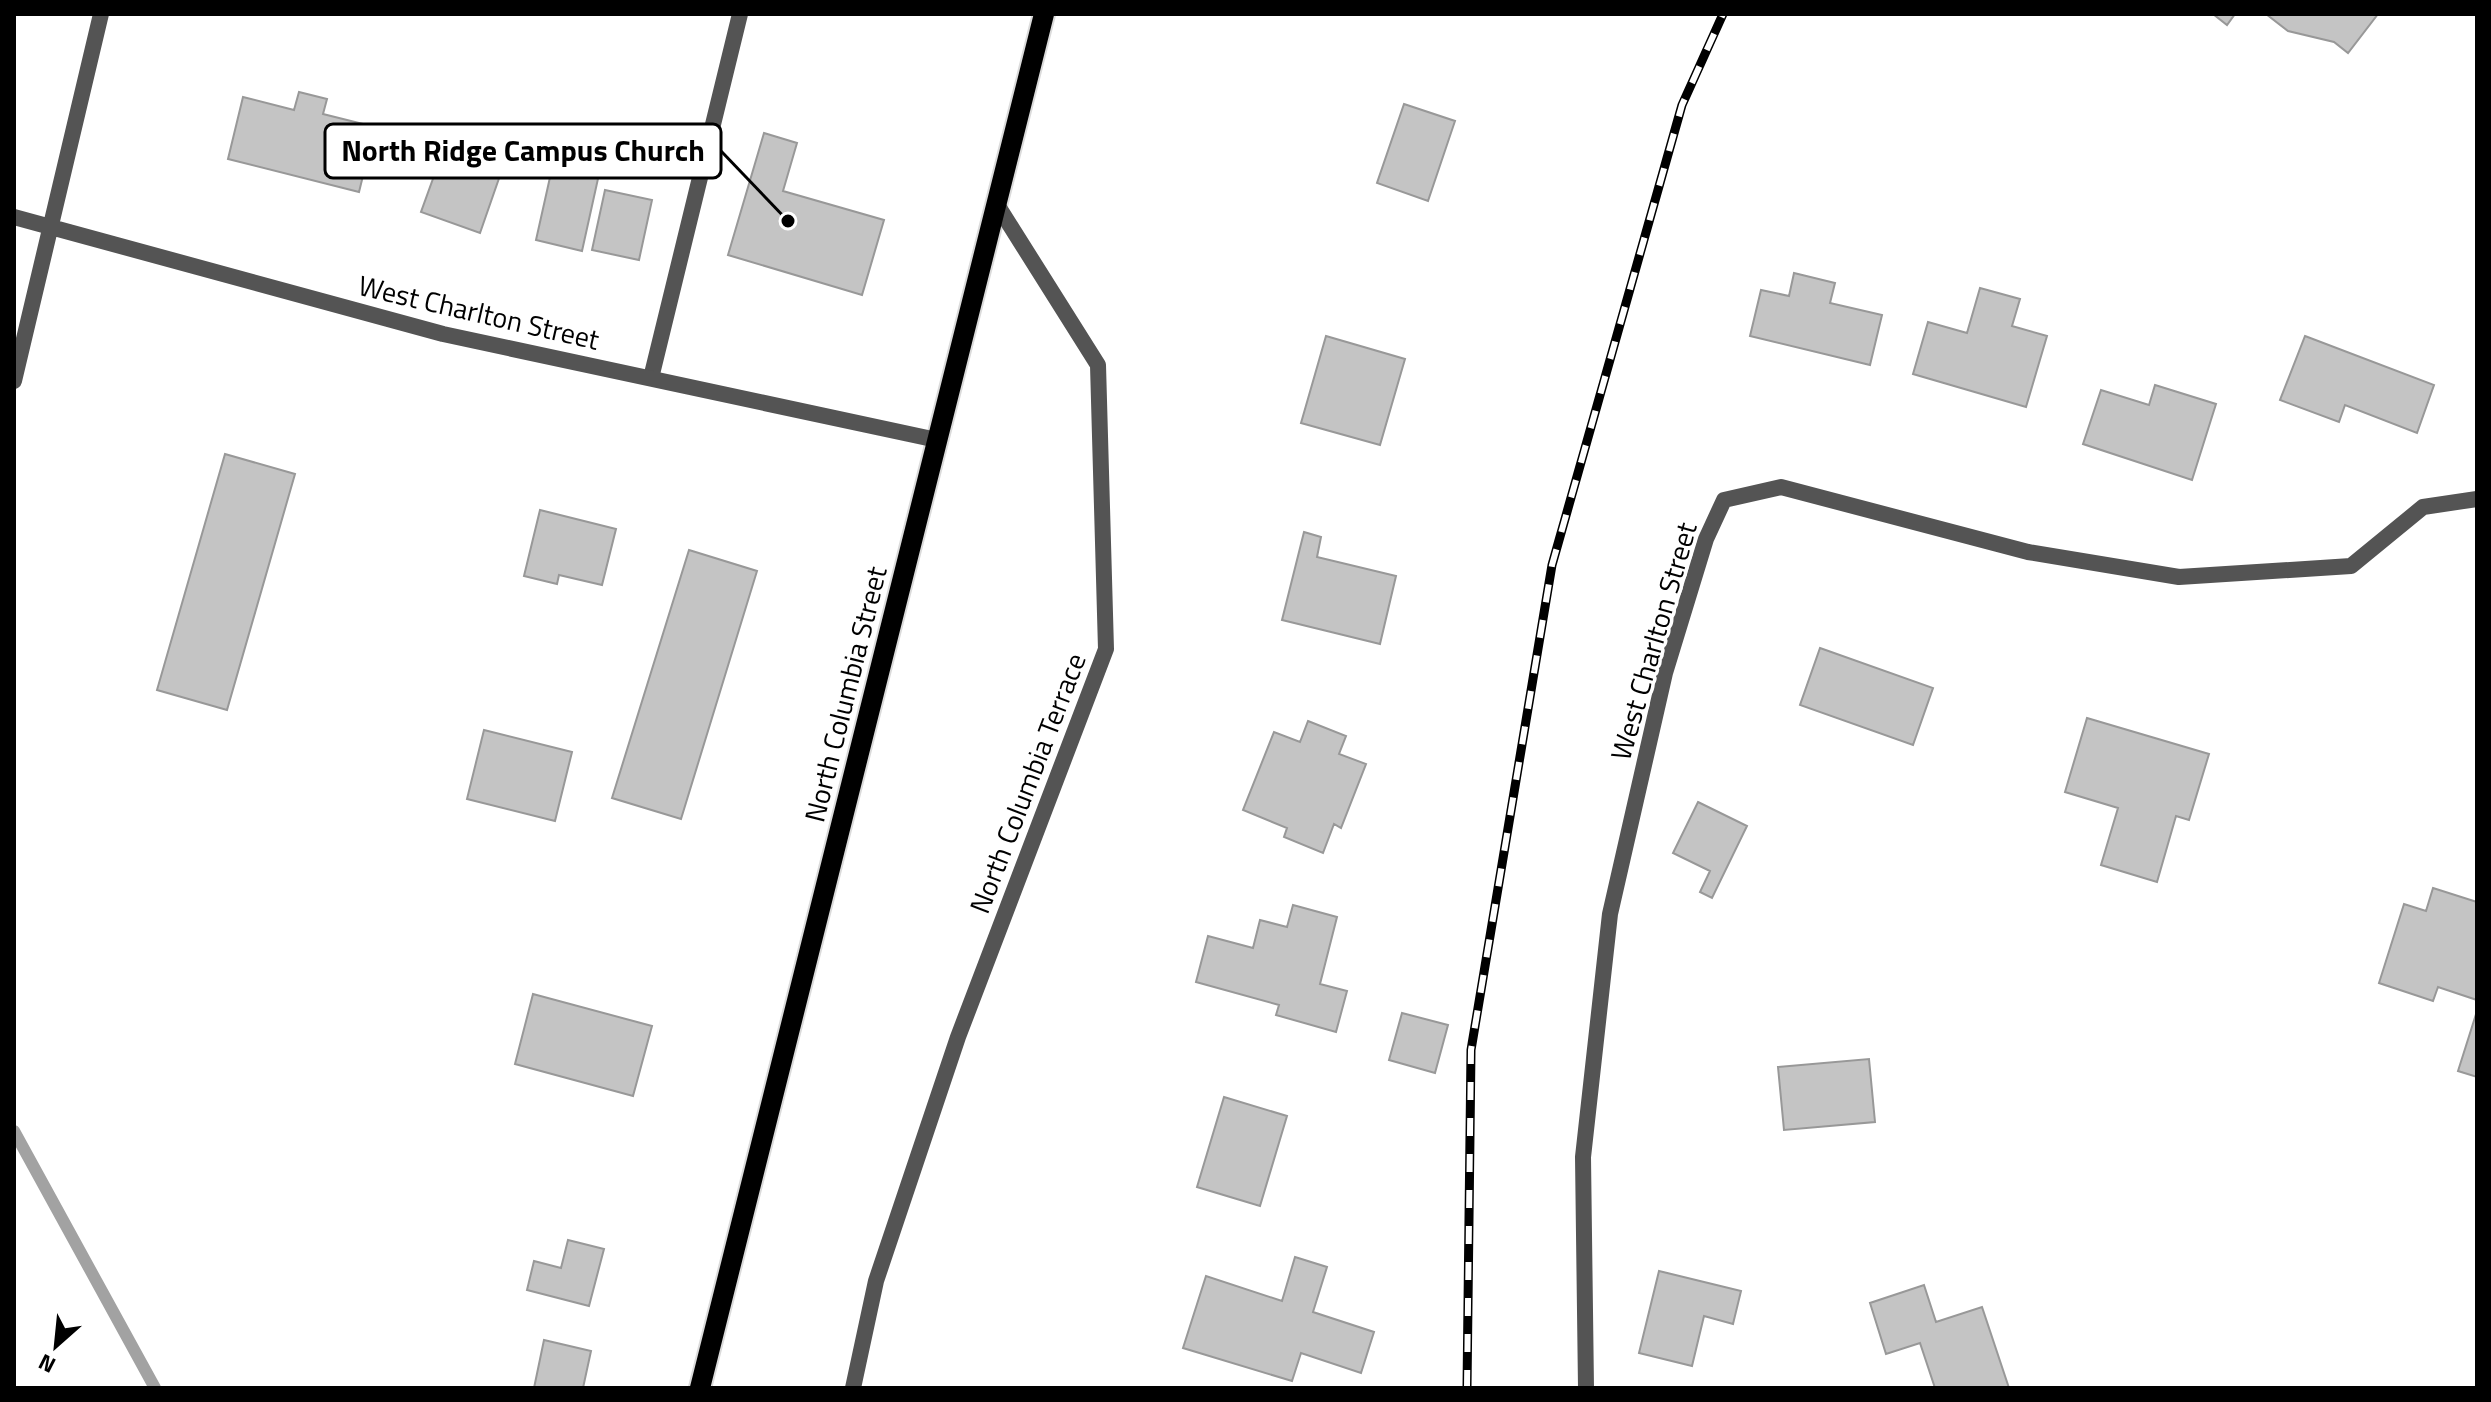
<svg xmlns="http://www.w3.org/2000/svg" width="2491" height="1402" viewBox="0 0 2491 1402" font-family="'Titillium Web',sans-serif">
<rect width="100%" height="100%" fill="#fff"/>
<g fill="none" stroke-linecap="round" stroke-linejoin="round">
<!-- stream -->
<path stroke="#a2a2a2" stroke-width="12" d="M14 1131 155 1388"/>
</g>
<!-- building -->
<path fill="#c4c4c4" stroke="#989898" stroke-width="2" d="M2213 14H2235L2227 25Z
M2266 14H2378L2348 53 2334 42 2288 31Z
M299 92 327 99 323 114 375 127 359 192 228 159 243 97 294 110Z
M1404 104 1455 121 1428 201 1377 183Z
M764 133 797 143 783 191 884 220 862 295 728 255Z
M447 140 505 161 480 233 421 212Z
M557 146 603 156 582 251 536 240Z
M605 190 652 200 639 260 592 250Z
M1794 273 1835 283 1830 303 1882 315 1870 365 1750 336 1761 290 1789 296Z
M1980 288 2020 299 2012 326 2047 336 2026 407 1913 374 1928 322 1967 333Z
M1326 336 1405 359 1380 445 1301 423Z
M2305 336 2434 385 2417 433 2345 405 2339 422 2280 400Z
M2155 385 2216 404 2192 480 2083 444 2101 390 2149 405Z
M225 454 295 474 227 710 157 690Z
M540 510 616 529 602 585 559 575 557 584 524 576Z
M1304 532 1321 537 1317 557 1396 576 1380 644 1282 620Z
M689 550 757 571 681 819 612 798Z
M1820 648 1933 688 1913 745 1800 705Z
M2087 718 2209 754 2189 820 2176 816 2157 882 2101 865 2118 808 2065 792Z
M1308 721 1346 736 1339 754 1366 764 1341 828 1334 824 1323 853 1284 837 1287 828 1243 810 1274 732 1300 742Z
M484 730 572 752 555 821 467 799Z
M1698 802 1747 826 1712 898 1700 892 1710 871 1673 853Z
M2433 888 2477 902V1000L2438 987 2433 1001 2379 983 2404 904 2426 911Z
M1293 905 1337 917 1320 984 1347 991 1336 1032 1276 1015 1279 1005 1196 982 1208 936 1253 948 1260 920 1287 927Z
M533 994 652 1026 633 1096 515 1064Z
M2477 1011V1077L2458 1071Z
M1402 1013 1448 1025 1435 1073 1389 1060Z
M1869 1059 1875 1122 1784 1130 1778 1067Z
M1224 1097 1287 1116 1260 1206 1197 1187Z
M568 1240 604 1249 589 1306 527 1290 534 1261 561 1268Z
M1295 1257 1327 1267 1313 1312 1374 1332 1361 1373 1301 1353 1292 1381 1183 1348 1206 1276 1282 1301Z
M1659 1271 1741 1291 1733 1324 1704 1316 1692 1366 1639 1353Z
M1924 1285 1936 1322 1982 1307 2009 1388H1935L1920 1343 1886 1354 1870 1303Z
M544 1340 591 1351 583 1388H534Z"/>
<g fill="none" stroke-linecap="round" stroke-linejoin="round">
<defs>
<path id="primary" d="M700 1388 1044 14"/>
</defs>
<!-- primary casing -->
<use href="#primary" stroke="#dbdbdb" stroke-width="24"/>
<!-- service -->
<path stroke="#545454" stroke-width="16" d="M651 378 740 14"/>
<!-- minor -->
<path stroke="#545454" stroke-width="16" d="M14 217 443 334 937 440
M14 381 101 14
M853 1388 876 1281 958 1037 1106 649 1098 365 996 203
M1586 1388 1583 1157 1610 914 1665 673 1706 539 1724 500 1781 487 2028 552 2179 577 2351 566 2423 507 2477 499"/>
<!-- primary -->
<use href="#primary" stroke="#000" stroke-width="20"/>
<defs>
<path id="rail" d="M1467 1388 1471 1050 1552 565 1682 105 1723 14"/>
</defs>
<!-- rail casing -->
<use href="#rail" stroke="#000" stroke-width="9"/>
<!-- rail -->
<use href="#rail" stroke="#fff" stroke-width="6" stroke-dasharray="18" stroke-linecap="butt"/>
</g>
<g text-anchor="middle" dominant-baseline="central" stroke-width="7" stroke-linejoin="round" paint-order="stroke">
<!-- street labels -->
<g font-size="28" fill="#000" stroke="#fff">
<text transform="translate(479 312) rotate(13)">West Charlton Street</text>
<text transform="translate(1653 641) rotate(-74)">West Charlton Street</text>
<text transform="translate(845 694) rotate(-76)">North Columbia Street</text>
<text transform="translate(1027 783) rotate(-69)">North Columbia Terrace</text>
</g>
</g>
<!-- callouts -->
<path fill="none" stroke="#000" stroke-width="3" d="M788 221L721 151"/>
<circle fill="#000" stroke="#fff" stroke-width="3" cx="788" cy="221" r="8"/>
<rect fill="#fff" stroke="#000" stroke-width="3" x="325" y="124" width="396" height="54" rx="8"/>
<g font-size="30" text-anchor="middle" font-weight="bold" fill="#000">
<text x="523" y="161">North Ridge Campus Church</text>
</g>
<!-- border -->
<rect width="2491" height="1402" fill="none" stroke="#000000" stroke-width="32"/>
<!-- north arrow -->
<g transform="translate(56 1346) rotate(207)" stroke="#ffffff" stroke-width="6" paint-order="stroke">
<path d="M0-6L14 30L0 20L-14 30Z" fill="#000000"/>
<text y="-12" font-size="22" font-weight="bold" text-anchor="middle" fill="#000000">N</text>
</g>
</svg>
